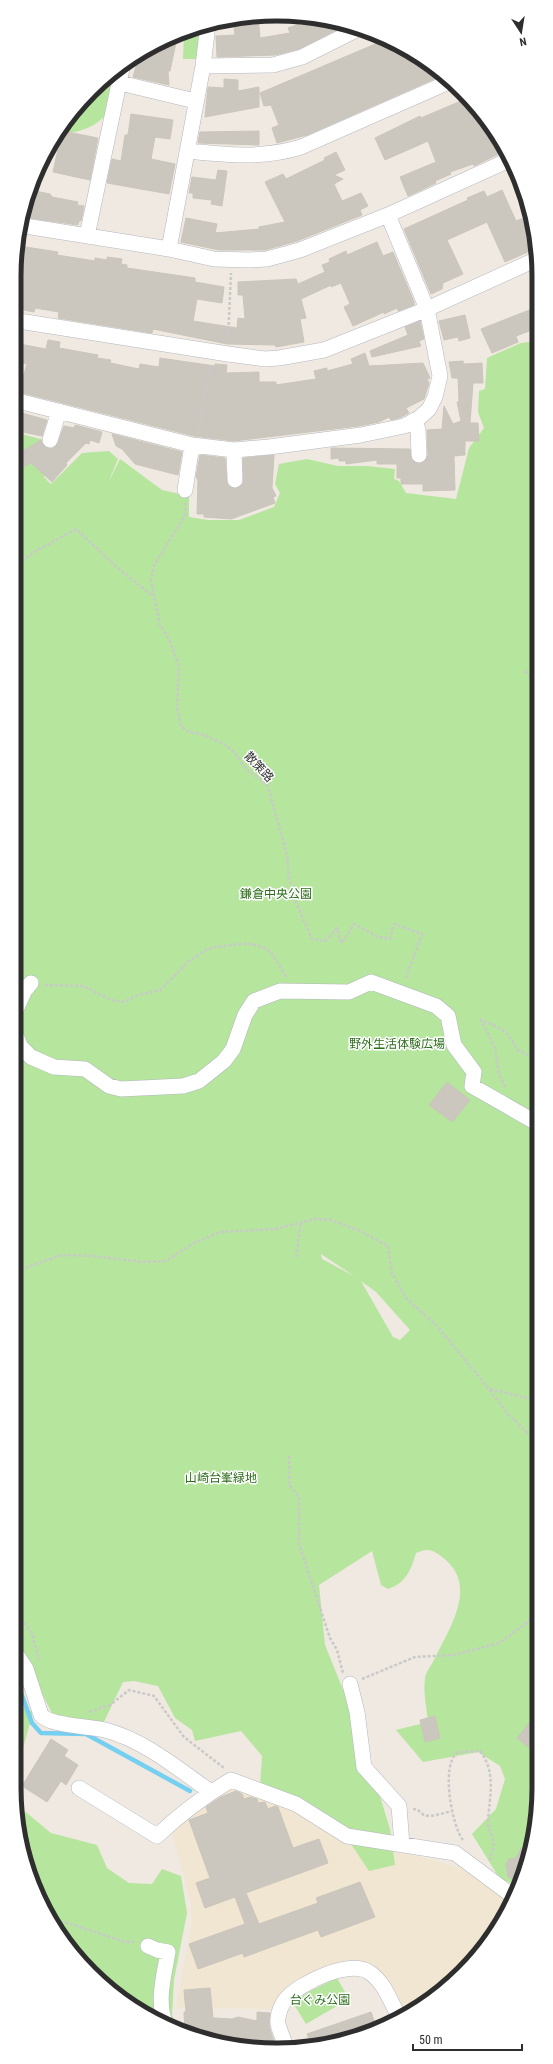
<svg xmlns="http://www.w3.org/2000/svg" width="553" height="2064" viewBox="0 0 553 2064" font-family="'Roboto Condensed','Noto Sans JP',sans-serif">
<rect width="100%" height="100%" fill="#efe9e1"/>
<!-- education -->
<path fill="#f0e6d1" d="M242 1786 301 1815 346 1844 410 1854 459 1867 512 1901 495 1933 436 1996 408 2010 405 2009 391 1983 373 1967 344 1961 319 1968 287 1988 278 1996 274 2009 176 2008 191 1928V1903L171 1828 221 1791Z"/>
<!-- green -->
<path fill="#b6e59e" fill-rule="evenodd" d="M203 26 198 59H183L184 32Z
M109 76 114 77C112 87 113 100 109 109 99 129 76 132 55 136L91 91Z
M537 341 534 1838 520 1886 500 1879 472 1834 496 1809 505 1779 500 1766 478 1752 423 1762 396 1730 428 1722C427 1709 423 1693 425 1679 425 1673 431 1666 434 1660 450 1627 480 1584 441 1556 432 1549 427 1548 416 1553 411 1570 406 1583 388 1589L381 1585 372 1551 319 1585 325 1645 361 1734 390 1829 395 1865 369 1871 339 1826 260 1786 262 1756 241 1731 195 1741 192 1730 175 1718 158 1686 134 1681 123 1682 102 1726 56 1721 27 1664 14 1675 18 433 51 442 39 467 46 474 44 477 51 484 82 453 109 451 118 459 108 483 120 459 162 490 189 496V517L208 520H239L274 507 280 493 275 484 279 464 307 459 338 466H367L395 469 394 479 399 481 406 493 456 499 469 448 484 428 478 412 479 391 485 389 487 358 521 343ZM321 1254 354 1276 322 1259ZM361 1281 376 1292 410 1330 400 1340 393 1337Z
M14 1703 33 1712 14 1781Z
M16 1804 51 1833 97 1845 107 1868 129 1883 152 1884 162 1869 181 1876 187 1913 174 1980 172 2016 181 2031 160 2023 79 1961 34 1888 19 1838Z
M337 1978 349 1999 306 2024 293 2003 310 1991Z"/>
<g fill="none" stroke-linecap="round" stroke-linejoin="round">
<!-- stream -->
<path stroke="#75cff0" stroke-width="4.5" d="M14 1678 17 1682 32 1723 41 1733 86 1734 190 1791"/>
</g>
<!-- building -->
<path fill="#cbc7bf" stroke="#cbc5ba" d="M258 16 260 38 290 33 288 28 314 18 327 19 346 25 299 49 275 55 217 57 216 36 235 35 233 18Z
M178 33 170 71H168L169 85 133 77 138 59 146 61 148 49Z
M387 39 393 41 414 56 418 66 424 64 441 76 307 135 277 143 272 128 279 125 271 105 264 106 260 93Z
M224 79 238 80V91L259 87V107L205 117 208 87 224 88Z
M468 98 505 151 474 166 473 164 450 172 451 174 435 181 436 183 408 196 400 177 436 162 428 141 385 160 375 138 420 116 421 118Z
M131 114 173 120 170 139 155 137 151 159 175 164 169 194 107 183 112 159 121 161 125 135H128Z
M62 131 98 138 90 180 53 172Z
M259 131V145L198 143 200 132Z
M336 152 345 170 334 175 343 179 334 184 342 201 361 193 368 206 360 210 362 215 297 241 265 250H219L181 242 186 218 217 224 215 233 259 229V227L285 222 265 182 283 174 286 179 325 160 324 158Z
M218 170 227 171 222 206 211 204 212 200 193 198V193H189L192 177 216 180Z
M30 190 50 194 52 197 78 202 77 205 84 206 81 221H79L78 225 29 218 31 209H24Z
M502 190 516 221 529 216 536 241 528 246 530 251 505 262 487 222 447 240 463 274 443 283 442 289 431 294 404 229 468 200 467 198 484 191 487 197Z
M377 242 383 256 393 252 414 302V305L398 311 397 308 384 314V312L353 326 344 307 350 304 341 283 331 287V285L301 299 306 318 300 319 304 342 276 347 275 345 227 344 153 329 152 333 58 318 59 312 35 308 34 312 19 309V290L23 270 19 269V246L58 252 57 255 95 261V258L107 260V257L122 259 121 264 127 265V268L195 278V282L224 287 222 303 197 299 193 321 237 328 238 318 245 319 243 295H238V282L296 279 298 284 325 272 322 265 330 262 329 259 346 251 347 255Z
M537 307V328L516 336 518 342 492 353 481 329Z
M465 315 470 338 459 341 458 337 444 340 439 321Z
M420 321 424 339 419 341 421 346 372 357 370 351 408 335 405 327Z
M48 340 60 342 59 348 98 355 97 358 111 360 110 363 139 369 140 364 159 367 160 358 215 366V364L227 365 226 373 259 372V382H276V385L316 379 314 371 327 368V371L353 364 351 359 365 353 369 366 423 363 430 378 427 379 429 383 424 399 406 408 409 413 399 418 391 420 389 417 379 422 359 426 234 441 194 436 19 392 27 364 23 363 24 360 19 359V344L46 349Z
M463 361 464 364 482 363 483 383H473L470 423H478L479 441H465V455L454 456 455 490 423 491V484H401V478H397V464H377V460L346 464V461H339V458L331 459V448L410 449 412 460 419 464 424 462 428 455 427 430 442 429 444 406 453 424 461 421 457 402H459L458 378H452L449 362Z
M18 412 47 420 42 436 18 431Z
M75 425 102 432 99 443 90 440 89 444 86 443 66 463 67 465 52 482 31 463 18 470V454L41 440 44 446 52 449 58 443 64 426 74 428Z
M112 434 182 452 178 475 135 464 122 449 116 446Z
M200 455 225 458 227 484 235 489 243 484V458L274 455 272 488 276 496 273 497 275 503 231 519 204 517V514H197L198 480 196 477Z
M447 1082 470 1100 452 1122 429 1105Z
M435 1716 440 1738 425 1742 420 1720Z
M534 1717V1740L528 1747 517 1738Z
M51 1739 68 1750 64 1756 78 1765 66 1785 61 1781 47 1802 22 1786Z
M236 1791 242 1794 244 1799 250 1797 257 1799 258 1803 265 1802 268 1809 275 1806 278 1807 293 1848 319 1839 328 1863 246 1893 259 1924 318 1903 316 1898 360 1882 375 1917 321 1937 318 1930 244 1957 243 1953 198 1969 189 1944 245 1924 235 1897 205 1908 196 1883 210 1878 189 1820 208 1813 206 1807 221 1797Z
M521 1848 530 1852 519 1882 508 1877 506 1864 509 1859 516 1858Z
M210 1988 213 2018 232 2019 238 2017 257 2021V2012L270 2013 269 2026 276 2048 259 2049 231 2045V2039L199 2037 185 2032 184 2012H186L184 1990Z
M371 2012 376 2026 345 2041 311 2044 307 2034Z"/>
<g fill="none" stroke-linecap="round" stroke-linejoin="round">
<defs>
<path id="minor" d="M203 66 273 65 302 57 358 29
M120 83 195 101
M188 151C227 155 262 159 301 147L449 82
M19 225 169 249 214 259 249 260 267 259 300 250 388 215 511 159
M87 236 123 64
M169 249 203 66 208 24
M19 321 228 354 265 359 279 358 324 350 427 309 537 259
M18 401 192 445 234 450 269 447 361 435 404 426 418 419 429 409 435 397 440 376 427 309 388 215
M415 420 418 430 419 455
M50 440 59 411
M234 450 235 480
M185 490 192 445
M16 1010 25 990 31 983
M16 1036 21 1047 31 1057 54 1067 85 1069 109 1086 121 1089 183 1086 199 1081 224 1061 233 1049 245 1015 254 1001 280 991 349 992 371 982 436 1006 448 1016 454 1045 474 1072 472 1086 535 1122
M14 1651 26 1669 41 1715C50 1726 89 1726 105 1730 144 1740 178 1769 211 1792
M350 1684 357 1712 364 1767 399 1806 402 1845
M79 1788 157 1836C179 1815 204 1796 231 1780L296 1804 347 1836 455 1853 514 1897
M148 1946 157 1950 168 1952C164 1976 156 2002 166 2025
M286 2047C284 2039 276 2025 278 2018 279 2011 282 2004 286 1999 300 1983 349 1959 369 1972 384 1982 390 2000 398 2015"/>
</defs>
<!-- minor casing -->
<use href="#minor" stroke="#b4b7c1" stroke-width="16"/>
<!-- path -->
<path stroke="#c9c9c9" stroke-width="2.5" stroke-dasharray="3 2" stroke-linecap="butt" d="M228 340 231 273
M199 431 210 365
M185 503V516L154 565 151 580 160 625 169 639 179 666 177 707 181 726 187 731 204 735 224 744 234 752 247 770 267 784 287 854 289 878 296 902 312 939 325 941 337 928 340 940 342 943 354 924 378 937 390 939 394 924 422 934 405 980
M18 564 34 552 76 529 120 570 153 596
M525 671 536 681
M17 902 23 912 17 937 23 971
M45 985 83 986 111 1000 124 1002 138 995 160 990 189 961 206 950 215 947 241 944H252L267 949 273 955 286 977
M505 1087 499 1074 495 1048 481 1020C499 1027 509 1031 517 1050L535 1058
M532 1238 535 1231
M296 1257 301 1222
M16 1271 62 1255 93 1256 143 1262 166 1261 192 1244 220 1232 275 1229 315 1219 331 1220 358 1230 388 1246 392 1273 406 1298 437 1326 489 1389 507 1413 535 1440
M15 1365 21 1358 15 1351
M490 1389 535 1400
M289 1456V1485L299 1497V1544L330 1638 337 1650 343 1673
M15 1611 32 1633 39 1661
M362 1679 415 1657 454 1655 499 1643 528 1622 534 1613
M89 1712 110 1705 129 1690 154 1696 184 1737 224 1768
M413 1809C419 1809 419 1812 424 1815 431 1818 446 1812 453 1811
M463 1840C452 1826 440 1764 458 1752L480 1751C497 1773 489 1797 488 1823 488 1829 492 1834 493 1840 495 1848 491 1854 490 1861
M55 1921 68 1923 125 1942H134"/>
<!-- minor -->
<use href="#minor" stroke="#fff" stroke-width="15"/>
</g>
<g text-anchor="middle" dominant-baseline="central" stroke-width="3" stroke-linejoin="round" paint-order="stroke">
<!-- street labels -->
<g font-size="12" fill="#2e2e2e" stroke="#fff">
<text transform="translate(259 767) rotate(47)">散策路</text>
</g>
<!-- park labels -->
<g font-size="12" fill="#2c6e1b" stroke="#fff">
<text x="276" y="894">鎌倉中央公園</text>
<text x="397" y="1044">野外生活体験広場</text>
<text x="221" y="1478">山崎台峯緑地</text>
<text x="320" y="2000">台ぐみ公園</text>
</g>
</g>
<!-- crop -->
<path d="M0 0H553V2064H0ZM276 21H277A255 255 0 0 1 532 276V1788A255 255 0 0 1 277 2043H276A255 255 0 0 1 21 1788V276A255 255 0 0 1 276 21Z" fill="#fff" fill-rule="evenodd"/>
<path fill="none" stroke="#2e2e2e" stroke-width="5" d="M276 21H277A255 255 0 0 1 532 276V1788A255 255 0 0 1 277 2043H276A255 255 0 0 1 21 1788V276A255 255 0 0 1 276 21Z"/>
<!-- north arrow -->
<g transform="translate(521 32) rotate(168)" stroke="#ffffff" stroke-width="3" paint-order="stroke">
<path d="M0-3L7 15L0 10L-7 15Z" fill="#2e2e2e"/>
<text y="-6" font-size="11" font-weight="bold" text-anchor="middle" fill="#2e2e2e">N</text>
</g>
<!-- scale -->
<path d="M413 2044v6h109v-6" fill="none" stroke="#2e2e2e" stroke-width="2"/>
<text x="419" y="2044" font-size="12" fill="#2e2e2e" stroke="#ffffff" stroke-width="3" paint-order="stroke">50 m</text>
</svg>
